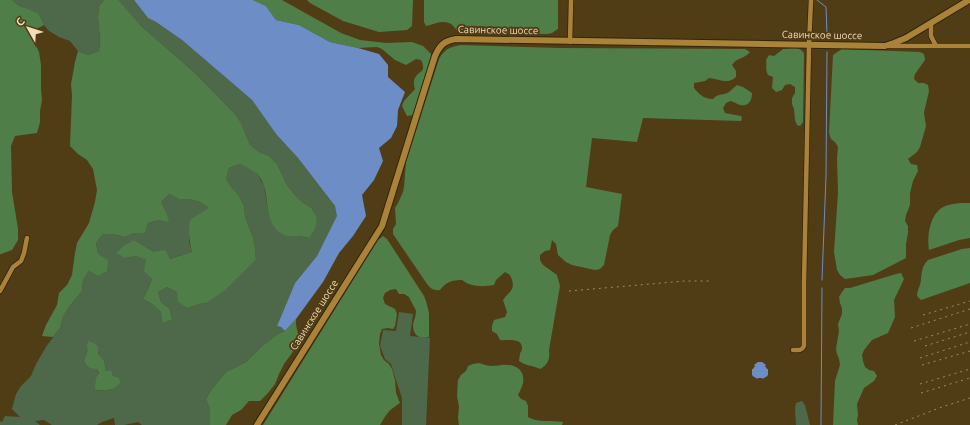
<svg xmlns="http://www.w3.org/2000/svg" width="970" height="425" viewBox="0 0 970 425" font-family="Ubuntu,sans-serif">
<rect width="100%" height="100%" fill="#513d15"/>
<!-- green -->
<path fill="#4e694a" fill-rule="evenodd" d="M12 0H104L99 6 98 17 100 40 99 51 88 55 78 51 70 41 59 37 49 31 44 25 39 14 29 9 19 6Z
M117 0H134L148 18 156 22 182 40 252 100 276 134 298 158 335 206 338 216 317 256 295 283 277 326 281 327 285 331 278 334 261 347 246 362 226 372 211 390 206 399 210 409V425H142L138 422 124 425H115L114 418 102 422 97 425H52L44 420 35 421 40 425H0V421L2 422 5 416 20 417 12 409 16 394 21 386 31 376 36 364 46 347 60 328 63 317 68 308 82 291 83 280 89 271 98 276V254L96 243 103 234H114L124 237 134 233H145L148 223 159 220 166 212 161 202 169 194 179 199H190L200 202 209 208 189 230V242L192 252 170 259 154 252 134 240 125 258 136 256 146 260 152 279 148 289 143 299 152 304 161 312 162 323 172 320 170 309 161 302 158 292 167 287 177 292 188 308 199 304 206 303 224 290 256 260 255 248 253 237 245 217 244 206 239 196 232 188 226 179 229 168 240 164 250 168 258 175 264 186 268 210 286 236H298L309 238 311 208 302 202 294 194 287 185 277 164 269 156 259 152 250 145 241 123 235 114 195 73 142 27ZM89 351 98 352 99 357 104 360 106 371 113 376 111 390 100 391 99 374 97 369C90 369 87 368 84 361Z
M399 312 413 314 410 336 430 338 426 425H402V398L397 383 391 364 385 359 380 346 383 330 396 331Z
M802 401 805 405 810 425H796C796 417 794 411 796 403Z"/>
<!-- forest -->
<path fill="#507e49" d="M0 0H12L19 6 29 9 39 14 44 25 34 30V41L39 52 41 65V89L42 100 40 111V122L37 133 15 136 11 146 12 192 18 229V240L12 250 1 254H0Z
M104 0H118L142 27 195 73 235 114 241 123 250 145 259 152 269 156 277 164 287 185 294 194 302 202 311 208 317 218 315 229 309 238C305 237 301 236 296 236 292 236 288 237 284 235 260 223 273 192 258 175 253 170 246 167 240 164L229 168 226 179 232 188 239 196 244 206 245 217 253 237 255 248 256 260 224 291 206 303 199 304 188 308 178 302 177 292 167 287 158 292 161 302 170 309 172 320 162 323 161 312 152 304 143 299 148 289 152 279 144 271 146 260 136 256 125 258 116 253 125 245 134 240 154 252 165 250 170 259 192 252C189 240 188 233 190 220L209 208 200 202 190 199H179L169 194 161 202 166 212 169 222 159 220 148 223 145 233H134L124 237 114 234H103L96 243 98 254 108 260 107 271 98 276 89 271 83 280 82 291 68 308 63 317 60 328 53 337 42 336 46 325 57 305 59 293 67 285 72 275 75 253 77 243 89 223 95 202 97 190 93 169 87 160 78 154 70 146 72 95 71 84 75 62 78 51 88 55 99 51 100 40 98 17 99 6Z
M253 0H282L341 33 360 40 386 43 412 42 423 46 431 54V59L413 115 407 116 402 106 404 101 415 89C414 86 413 81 415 78 419 70 427 73 421 60L416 59 406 65 395 60 382 49 377 47 358 48 330 42 299 25 276 20 266 6Z
M307 0H413L412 26 407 30 379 32 343 21 310 3Z
M424 0H558V29L552 33 547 34 476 32C472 32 465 34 460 32 453 29 455 22 442 22 437 22 432 25 426 26L424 22Z
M461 45 561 48 745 49 750 52C743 60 737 57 732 65L736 71V77C727 85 720 79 709 78L705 81 694 83V88C700 95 704 99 713 99 720 92 723 96 729 92 732 90 734 87 737 85L743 87 752 93C752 100 749 107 740 105 737 104 734 102 731 101L726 103 723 108 725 113 741 116 742 118 741 121 643 118 637 142 592 138 586 187 622 194 618 226 613 230 610 235 604 265 600 269 595 270 572 265 566 262 558 255 556 244 552 240 550 250 545 251 540 255V260L543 265 557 275 560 286 549 350C550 359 548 365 540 369 532 365 526 366 519 361 519 360 520 355 520 354 521 350 522 353 522 348 522 337 507 341 500 340L497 334 492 331V326L494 320 505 317 507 312 503 300C510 290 517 290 510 275L505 272 496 280 494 285C483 287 471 287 462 280 452 280 446 282 440 290 434 291 431 289 427 284L393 234V229L396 224 395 208 398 203 403 192 404 187 406 162 439 59C445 49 449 47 461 45Z
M795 48 800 49 804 53 803 122 800 126 797 125 795 120 794 109 792 104V98L795 93V87L790 84 785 85 782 90 776 92 772 88 773 77 768 75C765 69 767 66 766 60L769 55 774 56 783 49Z
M842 49 920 52 924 54 925 60 915 74 914 79 918 83H924L928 85 929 91 925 108 924 113 926 126 920 147 917 152 908 159 911 164 917 165 918 171 913 181 910 193V205L906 215 905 221 908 226V233L906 244V258L873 275 845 279 840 275 837 270 834 252 838 193 837 158 838 147 835 142 831 139 829 133 833 55Z
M960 203H970V238L959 240 929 250C927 238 929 219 939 210 944 205 953 204 960 203Z
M383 236 387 239 424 296 426 301 429 313V337C419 339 413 336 413 324 414 320 416 316 416 311 415 307 411 302 409 297L404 294H399L396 289 390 290 385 293 383 298 385 304 395 309 397 314 395 326 393 329 388 328 382 329 380 334 379 344 381 355 384 360 389 364 392 369 395 380 396 393 400 403C388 411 388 412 380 425H263L378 240Z
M970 248V283L921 300 917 296C917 290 921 285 921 279 922 271 922 266 928 260L962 249Z
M901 273 904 279 894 300 895 317 888 333 872 340 864 350 862 355 863 361 865 367 869 370 874 371 877 376 874 381 864 388 857 404 858 415 857 420 858 425H833L835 381 840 365 839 359 837 354 836 349 839 331 838 324 842 314V308L840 303 839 297 842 292 845 288H850L896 274Z
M296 319V325L300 342 284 364 279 374 275 384 268 393 260 401H249L241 410 232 415 226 425H210V409L206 399 211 390 226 372 246 362 261 347 278 334 285 331Z
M88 341 94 343 98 346C97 353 98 356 104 360L106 371H111L113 376 119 378 120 383C114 391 104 392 95 389L96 378 99 373 97 369C90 369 87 368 84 361L88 351 87 346Z
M479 363C483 364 487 366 492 366 497 366 502 364 507 365 518 365 525 372 523 383 522 387 520 391 518 395L521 399 526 401 528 406V417C537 423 552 420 563 422L562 425H459L458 418 459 407 457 396 458 380 461 375 466 371 468 366 473 364Z"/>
<!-- water -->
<path fill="#6c8dc6" d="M134 0H253L266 6 276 20 299 25 330 42 358 48 379 54 388 65V77L405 92 398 110 397 126 391 138 379 148 383 161 374 180 362 195 366 216 353 236 339 253 323 282 296 319 285 331 281 327 277 326 295 283 317 256 337 216 335 206 298 158 276 134 252 100 182 40 156 22 148 18Z
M758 362H762L766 365 765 366 767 369H768V375L766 377 762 379V378H758V379L754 377 752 375V369H753L755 366 754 365Z"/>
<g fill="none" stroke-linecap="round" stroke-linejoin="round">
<!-- stream -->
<path stroke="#6c8dc6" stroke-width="1" d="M817 0 826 7 827 34
M822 280 826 176 827 52
M821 425 822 288"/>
<defs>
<path id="street" d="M931 23V36L936 46
M570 42 571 0
M889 46H970
M0 291 13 267 21 261 24 253 27 238
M793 350C798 350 802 351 804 346V283L809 44 811 0"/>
<path id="secondary" d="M257 425 382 226 435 56C440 45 444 41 456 39L885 46 894 43 906 38 969 0"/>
</defs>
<!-- street casing -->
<use href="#street" stroke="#31250e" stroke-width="6"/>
<!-- secondary casing -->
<use href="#secondary" stroke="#31250e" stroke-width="8"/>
<!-- street -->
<use href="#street" stroke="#aa8339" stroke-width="4.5"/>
<!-- secondary -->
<use href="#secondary" stroke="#aa8339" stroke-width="6"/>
<!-- rail -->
<path stroke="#9e8a64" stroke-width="1" stroke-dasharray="2 4" stroke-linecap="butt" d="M569 291 685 281H712
M923 315 970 301
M911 328 970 309
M914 341 970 324
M925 346 970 332
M920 358 970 342
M922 365 970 351
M920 384 970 369
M921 393 970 378
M895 425 942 407 970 398"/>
</g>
<g text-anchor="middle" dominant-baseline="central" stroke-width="4" stroke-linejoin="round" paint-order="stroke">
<!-- street labels -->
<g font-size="10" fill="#f2ddba" stroke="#513d15">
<text transform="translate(498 30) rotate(1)">Савинское шоссе</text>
<text transform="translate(822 35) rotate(1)">Савинское шоссе</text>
<text transform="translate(314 315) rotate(-58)">Савинское шоссе</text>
</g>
</g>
<!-- north arrow -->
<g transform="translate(28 28) rotate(309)" stroke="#513d15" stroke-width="3" paint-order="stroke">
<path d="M0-3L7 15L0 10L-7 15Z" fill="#f2ddba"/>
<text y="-6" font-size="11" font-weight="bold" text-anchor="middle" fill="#f2ddba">С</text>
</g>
</svg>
